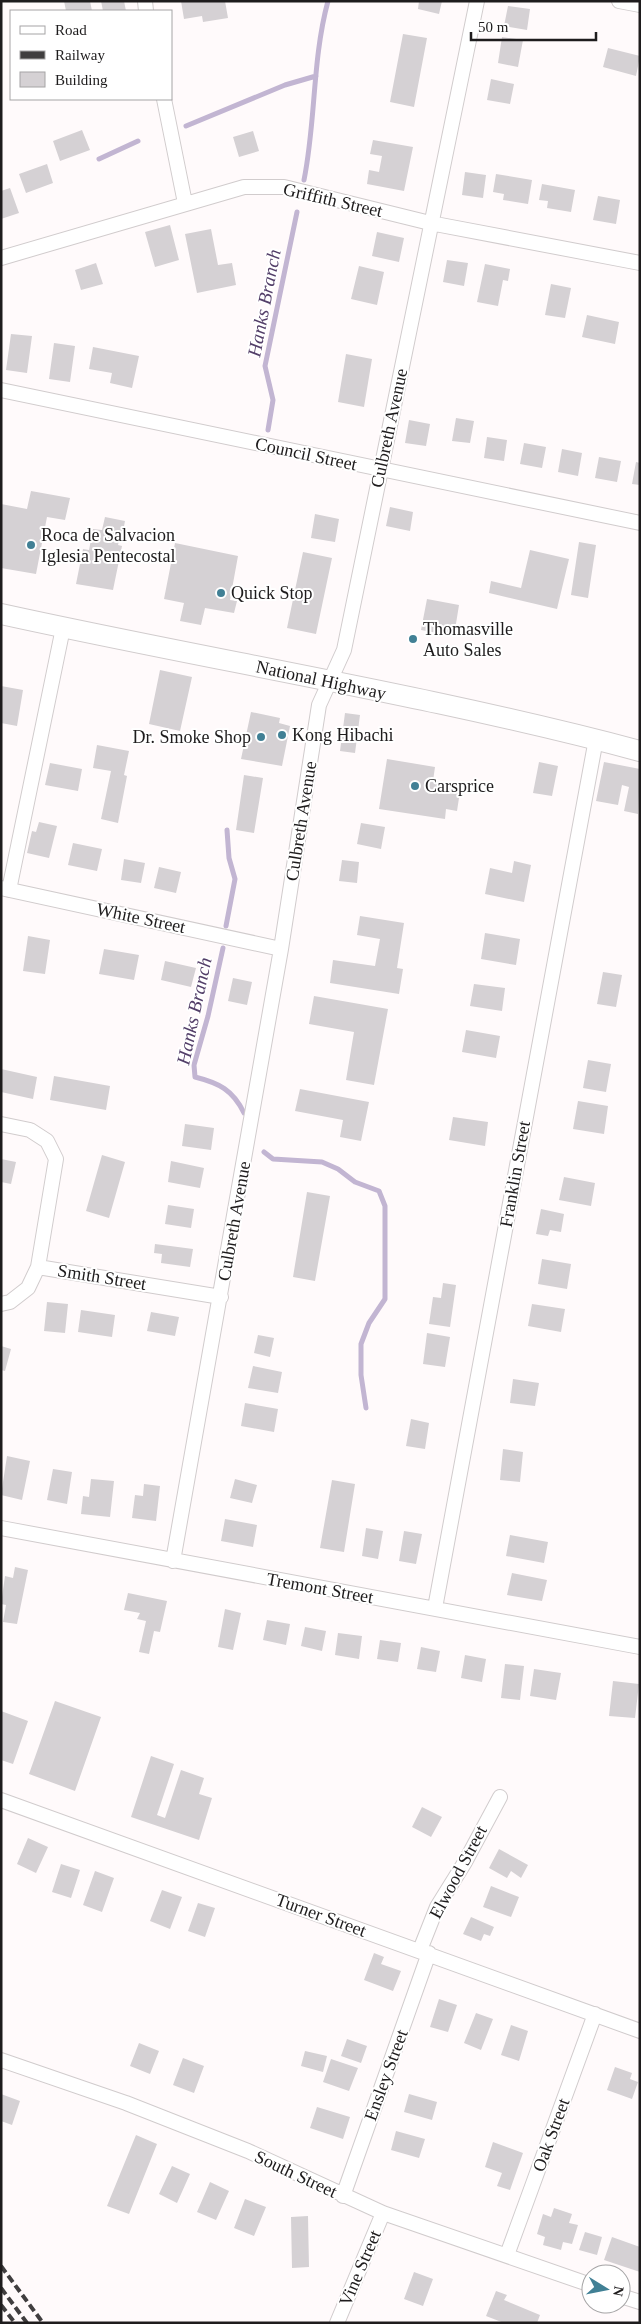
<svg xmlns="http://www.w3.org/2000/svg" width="641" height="2324" viewBox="0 0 641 2324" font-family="'Times New Roman',serif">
<rect width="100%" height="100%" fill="#fffafb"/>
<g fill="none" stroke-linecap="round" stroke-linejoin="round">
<!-- stream -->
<path stroke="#c2b5d2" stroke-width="5" d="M186 126 285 85 316 76
M99 159 138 141
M304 180C316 121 312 60 328 1
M268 430 273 400 265 366 297 212
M226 926 235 879 229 858 227 830
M223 948 208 1016 194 1065 195 1077C219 1083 233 1090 244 1113
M264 1152 273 1159 322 1162 338 1169 355 1182 379 1191 385 1206V1299L369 1323 361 1344V1375L366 1408"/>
</g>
<!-- building -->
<path fill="#d5d1d4" d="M64 1H90L92 11H66Z
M101 1H124L126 11H103Z
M181 1H225L228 18 203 22 202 16 184 19Z
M419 1H442L439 14 418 9Z
M508 6 530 9 527 30 504 26Z
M403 34 427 38 414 107 390 102Z
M502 37 523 40 518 67 498 63Z
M608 48 640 56 636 76 603 67Z
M491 79 514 84 510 104 487 100Z
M82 130 90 150 60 161 53 141Z
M253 131 259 151 239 157 233 137Z
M373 140 413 147 404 191 367 184 369 170 379 172 382 156 370 154Z
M47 164 53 183 26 193 19 174Z
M465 172 486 175 483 198 462 195Z
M496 174 532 180 528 204 503 200 504 194 493 192Z
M542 184 575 190 571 212 547 208 548 201 539 200Z
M10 188 19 213 1 219V191Z
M598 196 620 200 616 224 593 220Z
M170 225 179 260 155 267 145 232Z
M211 229 218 265 232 263 236 285 197 293 185 234Z
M377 232 404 238 399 262 372 256Z
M447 260 468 263 464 286 443 282Z
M96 263 103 284 81 290 75 270Z
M485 264 510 269 508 281 503 280 498 306 477 302Z
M359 266 384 272 377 305 351 299Z
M551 284 571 288 565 318 545 315Z
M587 315 619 322 615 344 582 337Z
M11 334 32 336 27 373 6 370Z
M54 343 75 346 70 382 49 379Z
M93 347 139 356 132 388 110 383 112 373 89 369Z
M346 354 372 359 364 407 338 402Z
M456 418 474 421 470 443 452 441Z
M409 420 430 424 426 446 405 443Z
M487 437 507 440 504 461 484 458Z
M524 443 546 447 542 468 520 464Z
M562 449 582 453 578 476 558 472Z
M599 457 621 461 617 482 595 478Z
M636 462 640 463V485L632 484Z
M31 491 70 498 65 520 47 517 36 574 1 568V504L27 509Z
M390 507 413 512 410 531 386 526Z
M315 514 339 519 335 542 311 538Z
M105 517 125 521 122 537H120L118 545 122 546 113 590 76 584 83 549 89 550 93 529 102 530Z
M579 542 596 545 588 598 571 595Z
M175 543 238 556 230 600 237 601 234 613 205 608 201 625 180 621 184 603 164 599Z
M530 550 569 559 557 609 489 593 491 581 521 588Z
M303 552 332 558 316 634 287 628Z
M427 599 459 605 454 636 421 630Z
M160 670 192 677 180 731 149 724Z
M1 686 23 690 17 726 1 723Z
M251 712 280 718 279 723 290 726 282 766 241 759Z
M345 713 360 715 355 753 340 751Z
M97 745 129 751 124 775 127 776 118 823 101 819 111 771 93 768Z
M387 759 435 767 433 781 461 785 457 811 446 809 445 819 379 809Z
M539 762 558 766 552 796 533 793Z
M604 762 640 769 638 814 624 811 629 787 622 785 618 805 596 801Z
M50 763 82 769 78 791 45 785Z
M244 775 263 778 254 833 236 830Z
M39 822 57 826 49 858 27 853 32 831 36 832Z
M361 823 385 827 381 849 357 844Z
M73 843 102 849 97 871 68 865Z
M124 859 145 863 141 883 121 880Z
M342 860 359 862 357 883 339 881Z
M514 861 531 865 524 902 485 894 490 868 512 873Z
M159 867 181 872 176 893 154 888Z
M360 916 404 923 397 968 403 969 399 994 330 983 333 960 375 966 380 939 357 935Z
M485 933 520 939 516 965 481 959Z
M28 936 50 940 45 974 23 971Z
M104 949 139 955 134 980 99 974Z
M165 961 196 968 191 987 161 980Z
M603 972 622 975 616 1007 597 1004Z
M233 978 252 982 247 1005 228 1001Z
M474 984 505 988 502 1011 470 1006Z
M314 996 388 1009 374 1085 346 1080 354 1032 309 1024Z
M466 1030 500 1036 496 1058 462 1052Z
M588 1060 611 1064 606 1092 583 1088Z
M1 1069 37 1077 33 1099 1 1092Z
M54 1076 110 1086 106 1110 50 1100Z
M300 1089 369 1102 361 1141 340 1137 343 1120 295 1111Z
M578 1101 608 1106 604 1134 573 1129Z
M453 1117 488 1122 485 1146 449 1140Z
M185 1124 214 1128 211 1150 182 1146Z
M102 1155 125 1162 109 1218 86 1211Z
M1 1159 16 1162 11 1184 1 1182Z
M171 1161 204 1168 200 1188 168 1182Z
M564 1177 595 1183 591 1206 559 1200Z
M307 1192 330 1196 315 1281 293 1277Z
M168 1205 194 1209 191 1228 165 1224Z
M541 1209 564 1214 561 1232 550 1230 548 1236 536 1234Z
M155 1244 193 1249 190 1267 161 1263 162 1254 154 1253Z
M542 1259 571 1264 567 1289 538 1284Z
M443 1283 456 1285 450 1327 429 1324 433 1297 441 1298Z
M47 1302 68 1304 65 1333 44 1331Z
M532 1304 565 1309 561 1332 528 1326Z
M81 1310 115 1315 112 1337 78 1332Z
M151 1312 179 1317 175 1336 147 1331Z
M427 1333 450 1337 445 1367 423 1364Z
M258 1335 274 1338 270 1357 254 1353Z
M1 1346 11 1349 5 1371 1 1370Z
M253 1366 282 1372 278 1393 248 1388Z
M513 1379 539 1383 535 1406 510 1403Z
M245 1403 278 1409 274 1432 241 1426Z
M411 1419 429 1423 425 1449 406 1446Z
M503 1449 523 1452 520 1482 500 1480Z
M7 1456 30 1461 22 1500 1 1495Z
M53 1469 72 1472 67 1504 47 1500Z
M91 1479 114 1481 110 1517 81 1514 83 1496 89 1497Z
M235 1479 257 1485 252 1503 230 1498Z
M332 1480 355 1484 344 1552 320 1548Z
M144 1484 160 1486 156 1521 132 1518 135 1495 143 1496Z
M225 1519 257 1525 253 1547 221 1541Z
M366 1528 383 1531 378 1559 362 1556Z
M404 1531 422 1534 416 1564 399 1561Z
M510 1535 548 1542 544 1563 506 1556Z
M15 1567 28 1570 17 1624 3 1622 6 1605 1 1604 5 1576 13 1578Z
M512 1573 547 1580 542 1601 507 1595Z
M128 1593 167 1601 160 1632 154 1631 149 1654 139 1652 146 1621 137 1619 140 1613 124 1610Z
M225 1609 241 1613 233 1650 218 1647Z
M267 1620 290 1624 286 1645 263 1640Z
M305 1627 326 1631 322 1651 301 1646Z
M338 1633 362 1636 359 1659 335 1655Z
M380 1640 401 1643 398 1662 377 1659Z
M421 1647 440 1651 436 1672 417 1669Z
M465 1655 486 1659 482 1682 461 1678Z
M505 1664 524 1666 520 1700 501 1698Z
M534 1669 561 1673 556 1700 530 1696Z
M613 1681 639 1684 635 1718 609 1716Z
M55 1701 101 1717 75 1791 29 1774Z
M1 1711 28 1721 13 1764 1 1760Z
M151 1756 174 1764 157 1815 165 1818 181 1770 204 1778 199 1794 212 1798 199 1840 131 1817Z
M422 1807 442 1817 431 1837 412 1827Z
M28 1838 48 1847 36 1873 17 1864Z
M499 1849 528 1865 521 1878 511 1871 507 1878 489 1868Z
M61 1864 80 1870 71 1898 52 1892Z
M95 1871 114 1878 102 1912 83 1905Z
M491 1886 519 1897 511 1917 483 1907Z
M162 1890 182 1897 170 1929 150 1921Z
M198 1903 215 1908 205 1937 188 1931Z
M471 1917 494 1927 490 1936 484 1934 481 1941 463 1934Z
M374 1953 384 1957 381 1964 401 1971 393 1991 364 1980Z
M439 1999 457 2005 448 2032 430 2027Z
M476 2013 493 2019 481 2050 464 2043Z
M511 2025 528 2031 519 2061 501 2055Z
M347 2039 367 2046 361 2063 341 2056Z
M139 2043 159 2051 150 2074 130 2066Z
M305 2051 327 2056 323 2072 301 2066Z
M183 2058 204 2066 194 2093 173 2085Z
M331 2059 358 2068 349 2091 323 2082Z
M615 2067 632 2073 630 2079 638 2082 632 2099 607 2090Z
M1 2094 20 2101 12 2125 1 2121Z
M409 2094 437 2102 432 2120 404 2112Z
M317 2107 350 2117 343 2139 310 2128Z
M396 2131 425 2139 419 2158 391 2150Z
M136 2135 157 2144 129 2214 107 2206Z
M493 2142 523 2153 510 2190 497 2186 502 2173 485 2167Z
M172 2166 190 2174 177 2203 159 2194Z
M210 2182 229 2191 216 2220 197 2212Z
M245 2199 266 2207 254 2236 234 2228Z
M554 2208 572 2214 569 2223 578 2225 572 2244 563 2242 561 2250 543 2245 545 2237 537 2234 543 2214 551 2217Z
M308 2216 309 2267 292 2268 291 2217Z
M585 2232 602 2237 597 2255 579 2250Z
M612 2237 640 2247V2272L604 2260Z
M414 2272 433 2279 423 2306 404 2299Z
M496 2291 507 2295 504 2300 540 2315 537 2323H504L486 2316Z"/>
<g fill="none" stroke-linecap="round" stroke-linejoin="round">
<defs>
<path id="minor" d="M145 1 146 11
M619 1 640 5
M164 99 185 203
M1 258 244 187H284L430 223 640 263
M1 390 640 523
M1 888 281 949
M9 890 63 628
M1 1124 30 1130 47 1141 56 1159 38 1267 28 1288 10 1302 1 1304
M38 1267 221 1297
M1 1528 640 1647
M173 1561 281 949 319 705 344 650 477 1
M435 1608 596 739
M1 1800 640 2031
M420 1950 437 1907 465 1862 500 1797
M1 2060 126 2103 248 2151 383 2213 591 2285
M343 2196 429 1953
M507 2255 595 2014
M621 2296 640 2302
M337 2323 383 2213"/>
<path id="secondary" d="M1 614C214 661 430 695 640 751"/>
</defs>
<!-- minor casing -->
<use href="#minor" stroke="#d1cccd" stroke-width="16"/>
<!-- secondary casing -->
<use href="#secondary" stroke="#d1cccd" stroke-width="22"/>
<!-- minor -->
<use href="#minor" stroke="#fff" stroke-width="14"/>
<!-- secondary -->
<use href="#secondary" stroke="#fff" stroke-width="20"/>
<!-- rail -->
<path stroke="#403e3f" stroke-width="4" stroke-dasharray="8 4" stroke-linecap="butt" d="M1 2266 43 2323
M1 2288 27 2323
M1 2305 15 2323"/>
</g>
<!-- markers -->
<g fill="#418095" stroke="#fff" stroke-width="2">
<circle cx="31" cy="545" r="5"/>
<circle cx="221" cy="593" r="5"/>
<circle cx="413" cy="639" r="5"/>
<circle cx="282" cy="735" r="5"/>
<circle cx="261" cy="737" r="5"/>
<circle cx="415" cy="786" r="5"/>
</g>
<g text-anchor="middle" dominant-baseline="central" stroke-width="4" stroke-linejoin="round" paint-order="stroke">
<!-- street labels -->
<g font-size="18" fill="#1e1c1d" stroke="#fff">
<text transform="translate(333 200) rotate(13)">Griffith Street</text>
<text transform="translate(389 428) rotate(-78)">Culbreth Avenue</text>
<text transform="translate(306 454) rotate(12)">Council Street</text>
<text transform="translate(321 680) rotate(12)">National Highway</text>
<text transform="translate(301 821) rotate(-81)">Culbreth Avenue</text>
<text transform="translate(141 918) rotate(12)">White Street</text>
<text transform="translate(515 1174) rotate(-80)">Franklin Street</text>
<text transform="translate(234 1221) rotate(-80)">Culbreth Avenue</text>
<text transform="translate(102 1277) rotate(9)">Smith Street</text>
<text transform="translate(320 1588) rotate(10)">Tremont Street</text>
<text transform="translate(458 1872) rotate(-62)">Elwood Street</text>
<text transform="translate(321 1915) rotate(20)">Turner Street</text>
<text transform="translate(386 2075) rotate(-70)">Ensley Street</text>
<text transform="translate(551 2135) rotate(-70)">Oak Street</text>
<text transform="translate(296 2174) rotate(25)">South Street</text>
<text transform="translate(360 2268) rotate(-67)">Vine Street</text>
</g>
<!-- poi labels -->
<g font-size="18" fill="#1e1c1d" stroke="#fff" text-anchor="start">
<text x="41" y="535">Roca de Salvacion<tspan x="41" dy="21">Iglesia Pentecostal</tspan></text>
<text x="231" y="593">Quick Stop</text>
<text x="423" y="629">Thomasville<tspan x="423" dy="21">Auto Sales</tspan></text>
<text x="292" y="735">Kong Hibachi</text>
<text x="251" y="737" text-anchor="end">Dr. Smoke Shop</text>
<text x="425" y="786">Carsprice</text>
</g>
<!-- water labels -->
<g font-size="19" font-style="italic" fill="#533f69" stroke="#fff">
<text transform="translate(264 303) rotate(-79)">Hanks Branch</text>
<text transform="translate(194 1011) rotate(-78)">Hanks Branch</text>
</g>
</g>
<!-- border -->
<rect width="641" height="2324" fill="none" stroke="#1e1c1d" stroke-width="5"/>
<!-- legend -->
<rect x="10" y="10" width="162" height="90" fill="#ffffff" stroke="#a5a4a5"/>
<rect x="20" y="26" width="25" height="8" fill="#ffffff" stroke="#a5a4a5"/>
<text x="55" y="35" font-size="15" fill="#1e1c1d">Road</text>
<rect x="20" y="51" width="25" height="8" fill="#403e3f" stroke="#a5a4a5"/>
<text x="55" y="60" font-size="15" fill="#1e1c1d">Railway</text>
<rect x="20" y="72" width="25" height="15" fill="#d5d1d4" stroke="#a5a4a5"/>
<text x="55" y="85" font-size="15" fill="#1e1c1d">Building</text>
<!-- north arrow -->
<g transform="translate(606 2289) rotate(100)"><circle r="24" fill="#ffffff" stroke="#a5a4a5"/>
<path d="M0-4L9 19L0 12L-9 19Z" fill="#418095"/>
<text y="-8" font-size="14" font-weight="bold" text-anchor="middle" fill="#1e1c1d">N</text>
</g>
<!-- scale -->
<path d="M471 32v8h125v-8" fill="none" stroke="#1e1c1d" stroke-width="2.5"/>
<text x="478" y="32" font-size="15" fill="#1e1c1d" stroke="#ffffff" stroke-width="4" paint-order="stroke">50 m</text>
</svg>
